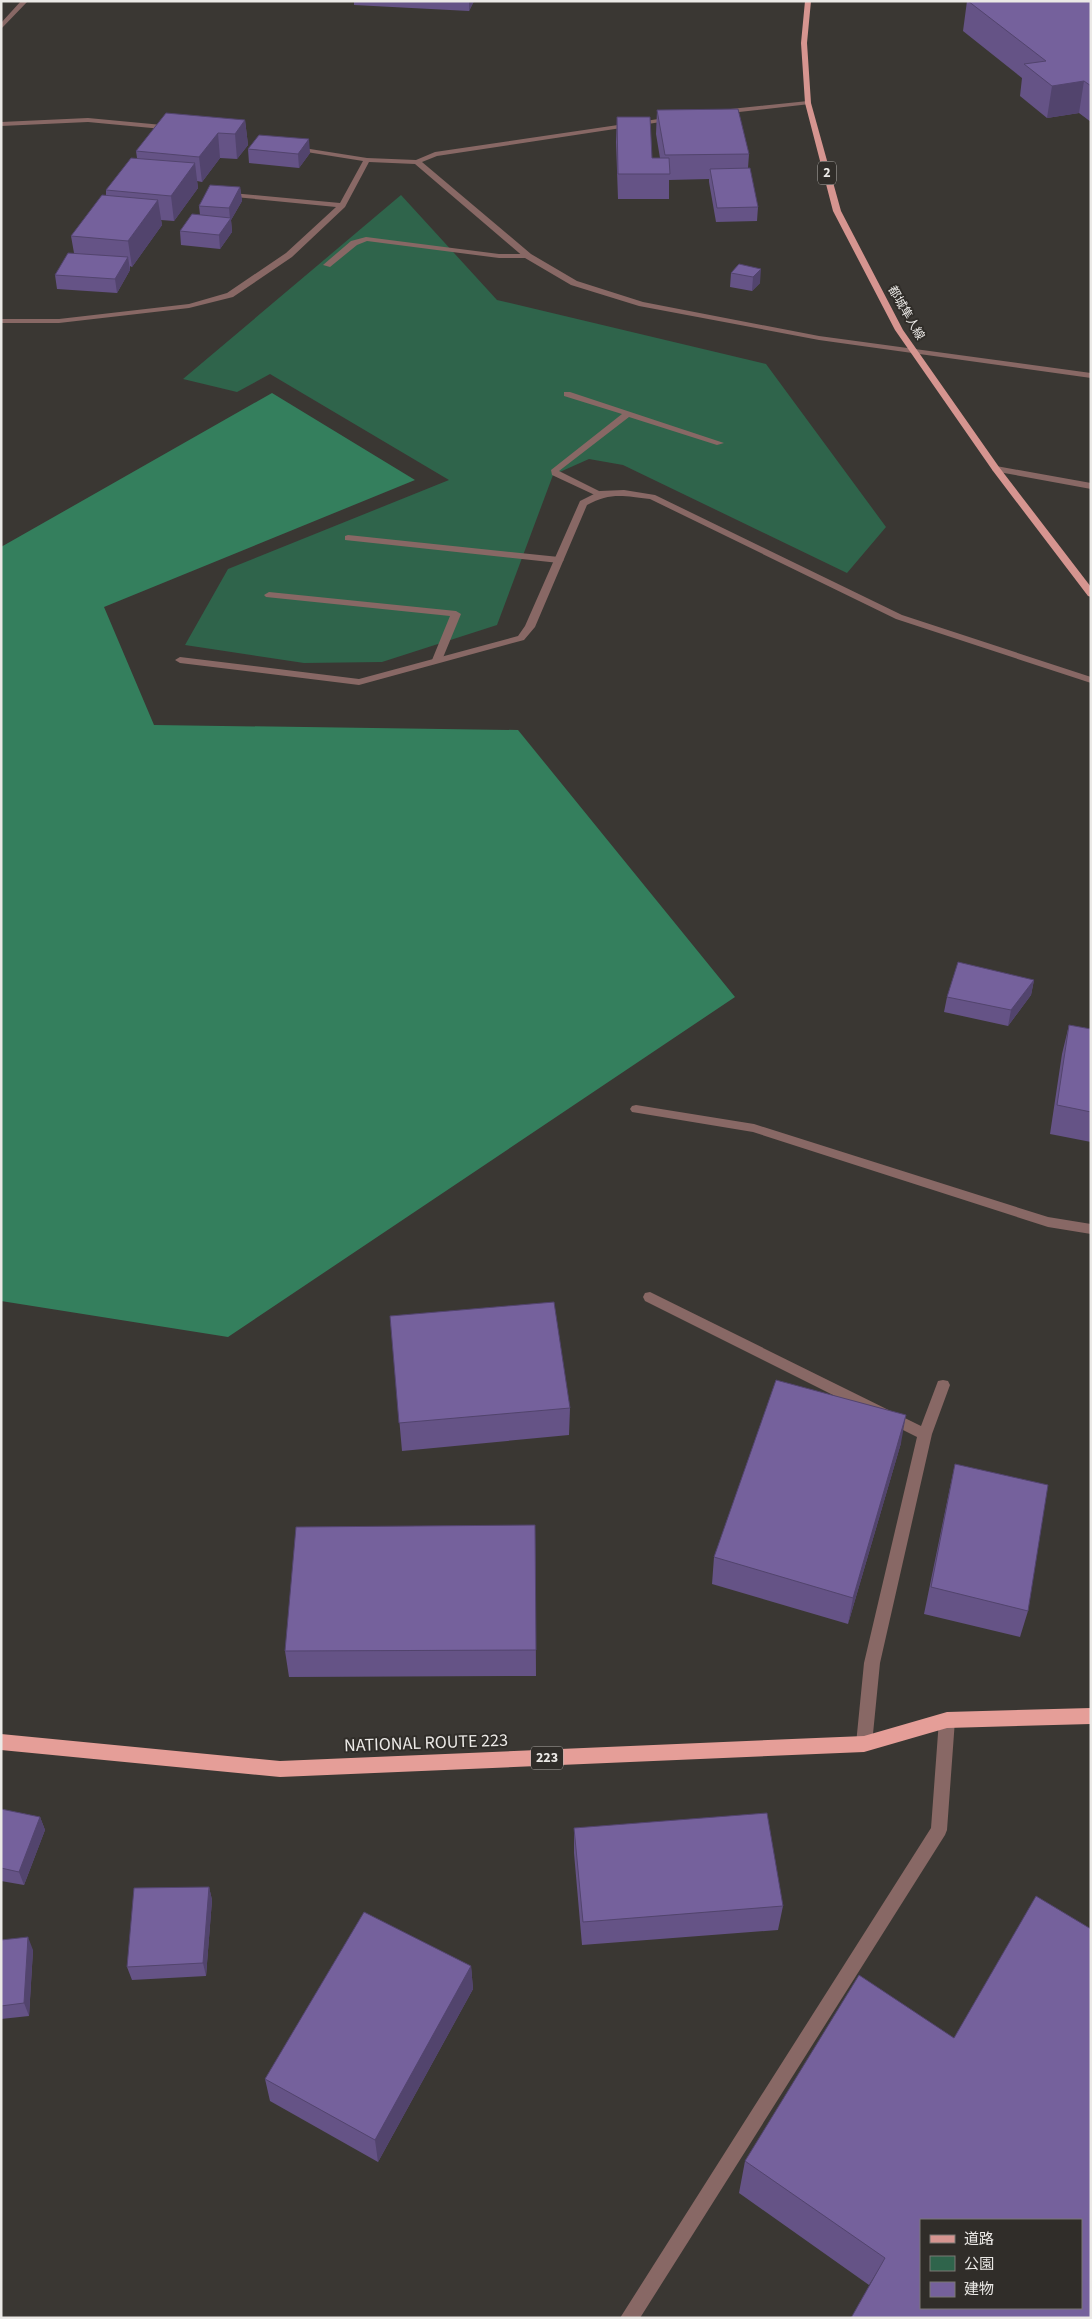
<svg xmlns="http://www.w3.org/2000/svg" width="1092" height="2319" viewBox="0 0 1092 2319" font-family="'Source Sans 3','Noto Sans JP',sans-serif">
<rect width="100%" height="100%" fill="#3a3733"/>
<!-- green -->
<path fill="#2f644b" d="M401 195 497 300 766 364 886 527 847 573 623 465 589 459 553 475 497 625 382 662 304 663 185 645 228 569 449 480 270 374 237 392 183 379Z"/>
<!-- forest -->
<path fill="#347f5d" d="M272 393 415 480 104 607 154 725 518 730 735 997 228 1337 1 1301V547Z"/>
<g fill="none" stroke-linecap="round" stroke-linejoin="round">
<!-- service -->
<path fill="#886865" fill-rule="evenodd" d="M366 237 499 254H528L532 256 528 258H499L367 241 357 245 330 267 323 265 351 241Z
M564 392H570L724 443 717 445 629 417 559 471 605 494 597 496 552 475 551 470 622 414 564 396Z
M348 535 559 557 564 560 559 563 345 540V536Z
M269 592 456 611 461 614 442 660 437 663 432 660 450 616 266 597 264 595Z"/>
<!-- minor -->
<path fill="#886865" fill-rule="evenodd" d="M21 1H28L1 29V23Z
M808 101 811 103 810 104 721 114 717 112 721 110Z
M672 117 676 119 674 120 437 156 422 162 531 254 577 281 643 302 819 336 1091 373V378L819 340 639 306 571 285 525 258 415 164 369 162 345 207 292 257 233 297 189 308 59 323H1V319H59L189 304 227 293 286 253 336 207 235 197 231 195 232 193 340 203 363 161 294 150H291V146L367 158 416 160 435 152Z
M88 118 173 126 177 128 173 130 88 122 1 126V122Z
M996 466 1091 483V489L993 471 992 469Z
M624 490 655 495 902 615 1091 677V683L896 619 650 499C624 496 610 492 587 505L535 627 524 640 359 685 180 663 175 660 180 657 359 679 518 636 525 626 580 501 600 491Z
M636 1105 754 1124 1048 1217 1091 1224V1234L1048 1227 753 1132 632 1112 630 1109 632 1106Z
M650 1292 921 1426 938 1381 943 1380 948 1381 950 1385 932 1434 880 1663 872 1744 869 1749 864 1751 859 1749 856 1744 864 1663 917 1437 645 1301 643 1297 645 1293Z
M947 1713 952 1715 955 1720 947 1830 945 1835 640 2318H620L931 1828 939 1720 942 1715Z"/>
<!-- primary -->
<path fill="#d69590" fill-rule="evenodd" d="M805 1H811L807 43 811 103 841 211 903 330 999 467 1091 587V597L1088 596 993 471 895 330 833 211 805 103 801 43Z"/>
<!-- trunk -->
<path fill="#e59e98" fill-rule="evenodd" d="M1091 1708V1724L947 1728 864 1752 280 1777 1 1750V1734L280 1761 864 1736 947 1712Z"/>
</g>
<!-- wall -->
<path fill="#655386" d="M354 1H474L469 11 354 5Z
M967 1H1091V122L1079 113 1047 118 1020 96 1022 78 963 31Z
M657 110 749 154 748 168 758 207 757 221 716 222 709 182V179L669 180V199H618L616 142 617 117 652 158H660L656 134Z
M245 120 248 145 237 159 220 158 202 182 197 181 198 188 174 221 161 220 162 225 132 267 130 266V270L117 293 57 289 55 275 74 253 71 236 106 195V190L137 158 136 151Z
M248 149 310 153 299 168 249 163Z
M240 187 242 201 231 220 232 232 220 249 181 245 180 231 200 215 199 206Z
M739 264 760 283 752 291 730 287 731 273Z
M1034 980 1031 995 1008 1026 944 1012 947 997Z
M1069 1025 1091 1029V1142L1050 1134 1062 1054Z
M390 1316 570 1408 569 1435 402 1451Z
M901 1443 848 1624 712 1584 714 1557Z
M955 1464 1028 1611 1020 1637 924 1614 949 1492Z
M535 1525 536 1676 289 1677 285 1651Z
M1 1809 40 1817 45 1830 24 1885 1 1881Z
M574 1828 783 1906 778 1930 582 1945 574 1853Z
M209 1887 212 1900 206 1976 132 1980 127 1967Z
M1091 1929 869 2285 739 2193 745 2161 954 2038Z
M1 1940 33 1950 29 2016 1 2019Z
M471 1966 473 1989 378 2162 270 2101 265 2079Z"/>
<!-- shaded-wall -->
<path fill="#52446d" d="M469 1H474L469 11Z
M1084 81 1079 113 1047 118 1052 86Z
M245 120 248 145 237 159 235 134Z
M218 133 220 158 202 182 199 157Z
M309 139 310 153 299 168 298 154Z
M195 163 198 188 174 221 171 196Z
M240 187 242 201 231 220 232 232 220 249 219 235 230 219 229 208Z
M158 200 162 225 132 267 128 241Z
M128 257 130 270 117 293 115 279Z
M761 269 760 283 752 291 753 277Z
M1034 980 1031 995 1008 1026 1011 1010Z
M906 1415 901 1443 848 1624 853 1598Z
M40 1817 45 1830 24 1885 19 1872Z
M209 1887 212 1900 206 1976 203 1963Z
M28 1937 33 1950 29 2016 24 2003Z
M471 1966 473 1989 378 2162 375 2140Z"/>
<!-- building -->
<path fill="#75619c" stroke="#52446d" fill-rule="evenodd" d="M968 1H1091V86L1084 81 1052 86 1024 64 1046 61Z
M738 109 749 154 665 155 657 110Z
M166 113 245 120 235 134 218 133 199 157 136 151Z
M617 117H650L652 158H669L670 174H618Z
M259 135 309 139 298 154 248 149Z
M131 158 195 163 171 196 106 190Z
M750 168 758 207 717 208 710 169Z
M210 185 240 187 229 208 199 206Z
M102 195 158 200 128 241 71 236Z
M192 214 231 218 219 235 180 231Z
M68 253 128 257 115 279 55 275Z
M739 264 761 269 753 277 731 273Z
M958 962 1034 980 1011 1010 947 997Z
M1069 1025 1091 1029V1112L1057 1105Z
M554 1302 570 1408 399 1423 390 1316Z
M776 1380 906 1415 853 1598 714 1557Z
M955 1464 1048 1485 1028 1611 931 1587Z
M535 1525 536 1650 285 1651 296 1527Z
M1 1809 40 1817 19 1872 1 1868Z
M767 1813 783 1906 583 1922 574 1828Z
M209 1887 203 1963 127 1967 134 1888Z
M1036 1896 1091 1929V2318H851L885 2258 745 2161 859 1975 954 2038ZM921 2220H1081V2308H921Z
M364 1912 471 1966 375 2140 265 2079Z
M28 1937 24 2003 1 2006V1940Z"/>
<g text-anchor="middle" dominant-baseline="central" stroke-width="4" stroke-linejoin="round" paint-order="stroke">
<!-- far-street labels -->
<g font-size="12" fill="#ebe9e6" stroke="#302d29">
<text transform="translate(906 313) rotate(60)">都城隼人線</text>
</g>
<!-- shield labels -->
<g fill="#302d29" stroke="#b3b1ad" stroke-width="1">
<rect x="818" y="161.5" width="18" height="23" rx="4"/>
<rect x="531" y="1746.5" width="32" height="23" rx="4"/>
</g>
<g font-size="14" font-weight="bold" fill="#ebe9e6">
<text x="827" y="173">2</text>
<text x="547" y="1758">223</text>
</g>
<!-- near-street labels -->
<g font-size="18" fill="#ebe9e6" stroke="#302d29">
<text transform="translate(426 1743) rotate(-2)">NATIONAL ROUTE 223</text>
</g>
</g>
<!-- border -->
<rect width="1092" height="2319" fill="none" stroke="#ebe9e6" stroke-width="5"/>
<!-- legend -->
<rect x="920" y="2219" width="162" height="90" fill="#302d29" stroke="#7b7875"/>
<rect x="930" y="2235" width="25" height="8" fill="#d69590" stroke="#7b7875"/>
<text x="964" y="2244" font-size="15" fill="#ebe9e6">道路</text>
<rect x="930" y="2256" width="25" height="15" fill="#2f644b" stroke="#7b7875"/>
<text x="964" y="2269" font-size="15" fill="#ebe9e6">公園</text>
<rect x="930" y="2282" width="25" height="15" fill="#75619c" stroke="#7b7875"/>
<text x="964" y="2294" font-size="15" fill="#ebe9e6">建物</text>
</svg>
